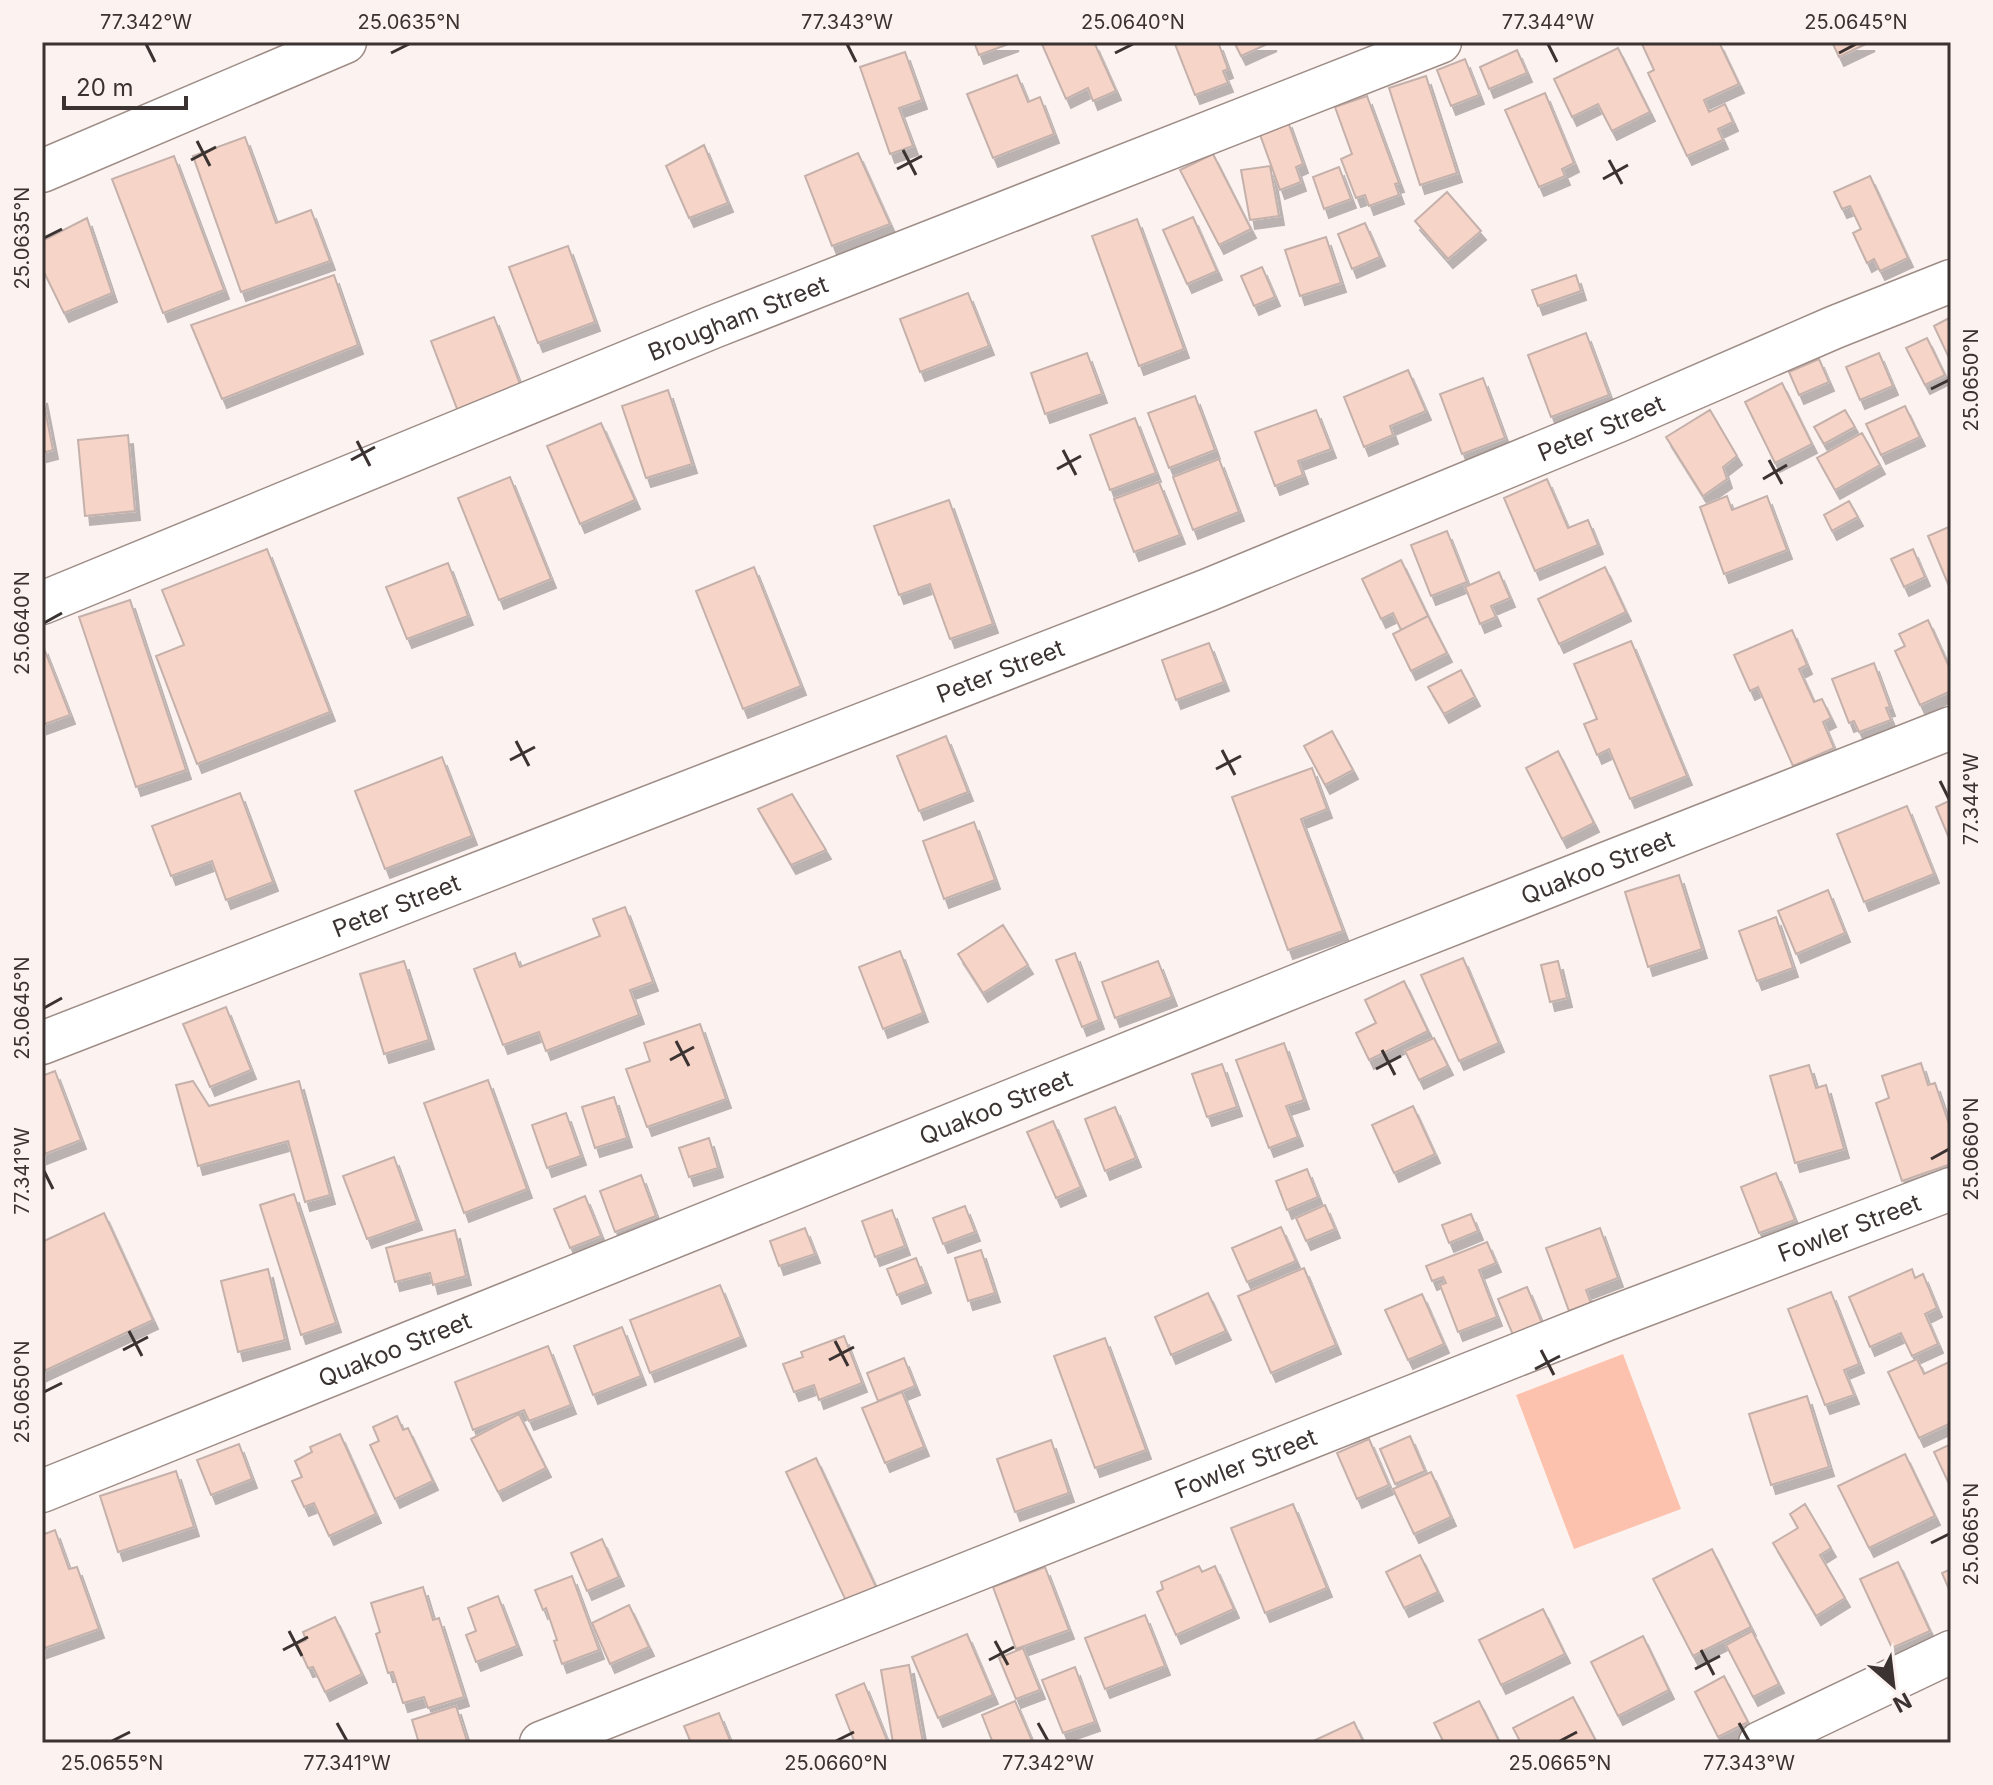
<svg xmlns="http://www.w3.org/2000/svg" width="1993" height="1785" viewBox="0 0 1993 1785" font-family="Inter,sans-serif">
<defs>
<filter id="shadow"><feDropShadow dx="5" dy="9" stdDeviation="0" flood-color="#0004"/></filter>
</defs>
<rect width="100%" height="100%" fill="#fcf3f1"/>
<!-- green -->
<path fill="#fdc2ae" d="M1623 1354 1681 1509 1574 1549 1516 1395Z"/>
<!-- building -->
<path fill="#f7d4c8" stroke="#c5b1ab" stroke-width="2" filter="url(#shadow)" d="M974 42H1014L979 55Z
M1041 42H1094L1116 91 1093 101 1088 88 1066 99Z
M1181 42H1218L1228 69 1223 71 1228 83 1195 95 1175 44Z
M1234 42H1272L1241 56Z
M1641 42H1719L1739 84 1704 100 1709 112 1725 104 1733 122 1718 129 1723 140 1687 156 1648 73 1654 70Z
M1832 42H1870L1839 57Z
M1618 48 1650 112 1612 131 1598 104 1572 117 1554 79Z
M1517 50 1527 73 1489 89 1480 67Z
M905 52 922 100 899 108 913 146 890 154 860 67Z
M1465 59 1479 95 1451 106 1437 70Z
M1017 75 1028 102 1040 97 1054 134 993 158 967 94Z
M1426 76 1457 173 1420 185 1389 88Z
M1545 93 1574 163 1562 169 1565 176 1539 187 1505 110Z
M1367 96 1399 183 1395 184 1399 195 1369 206 1365 195 1356 198 1341 159 1352 154 1335 107Z
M1287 119 1303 164 1296 167 1301 182 1280 190 1258 129Z
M245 137 276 223 311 210 330 261 241 292 193 156Z
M704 145 728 203 689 218 666 166Z
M858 153 890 224 832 246 805 176Z
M1213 154 1251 229 1219 245 1180 170Z
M174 156 224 290 163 313 112 179Z
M1270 166 1279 216 1250 220 1241 170Z
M1339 167 1351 199 1324 209 1313 177Z
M1870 176 1908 258 1880 271 1874 259 1867 263 1853 233 1861 229 1850 206 1842 209 1834 192Z
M1447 192 1481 231 1448 259 1415 221Z
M1193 217 1217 271 1187 284 1163 230Z
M87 218 112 293 64 313 42 268V241Z
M1137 219 1184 349 1139 366 1092 236Z
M1365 223 1380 257 1352 269 1338 234Z
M1326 237 1341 283 1300 296 1285 250Z
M568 246 595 322 538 343 509 267Z
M1262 267 1275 297 1254 306 1241 276Z
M334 275 358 345 222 399 191 325Z
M1576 275 1581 291 1538 306 1532 290Z
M968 293 989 346 920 372 900 319Z
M494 317 522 389 459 414 431 341Z
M1951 317V362L1934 326Z
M1586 333 1609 395 1551 417 1528 355Z
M1927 338 1945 375 1925 385 1906 348Z
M1087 353 1102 394 1045 414 1031 373Z
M1879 353 1893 386 1860 400 1846 367Z
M1819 359 1829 382 1799 395 1789 372Z
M1408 370 1426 411 1390 426 1393 435 1364 447 1344 397Z
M1483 378 1505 438 1462 454 1440 394Z
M1782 383 1812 444 1775 463 1745 402Z
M668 390 692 464 646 478 622 406Z
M42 394 53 450 42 453Z
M1195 396 1215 450 1169 468 1148 413Z
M1905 406 1920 437 1881 455 1866 424Z
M1316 410 1331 449 1298 461 1303 475 1275 486 1255 432Z
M1710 410 1737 456 1723 467 1727 479 1703 496 1666 437Z
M1845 410 1855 427 1824 444 1814 427Z
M1135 418 1156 473 1110 490 1090 435Z
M601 423 635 500 580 524 547 446Z
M1862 433 1880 465 1835 490 1817 458Z
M128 435 135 511 85 516 78 440Z
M1219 459 1239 512 1193 530 1173 477Z
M510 477 551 579 499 600 458 498Z
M1547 479 1568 528 1588 520 1598 545 1535 571 1504 498Z
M1159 482 1180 535 1134 552 1114 499Z
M1727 496 1732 510 1767 496 1787 550 1724 574 1700 507Z
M949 500 993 624 950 639 930 584 899 595 874 526Z
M1849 501 1858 517 1832 531 1824 515Z
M1951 526V591L1928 536Z
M1447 531 1467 582 1431 596 1411 545Z
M267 549 330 712 197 764 156 656 184 645 162 590Z
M1913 549 1925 577 1904 587 1891 559Z
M1401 560 1428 616 1401 630 1393 613 1381 619 1362 579Z
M448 563 468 616 407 639 386 587Z
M754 567 801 686 743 709 696 591Z
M1605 567 1626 612 1559 644 1538 599Z
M1499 572 1510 598 1491 606 1496 617 1480 624 1465 587Z
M130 600 186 770 136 787 79 617Z
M1428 616 1447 653 1411 671 1393 634Z
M1928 620 1951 671V691L1920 705 1895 651 1905 646 1899 634Z
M1792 630 1807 665 1799 669 1814 702 1822 699 1831 718 1823 722 1834 748 1793 766 1758 687 1750 691 1734 655Z
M1631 641 1687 776 1630 799 1609 749 1597 755 1584 724 1597 719 1574 664Z
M1209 643 1224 682 1176 700 1162 660Z
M43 646 70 715 42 725V647Z
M1874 663 1890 707 1886 708 1891 720 1859 732 1854 721 1849 723 1832 679Z
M1461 670 1475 697 1444 714 1428 687Z
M1332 731 1353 770 1325 785 1304 746Z
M946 736 968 792 919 811 897 756Z
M1558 751 1594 823 1562 839 1526 768Z
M442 757 472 836 385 869 355 791Z
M1312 768 1327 809 1301 819 1343 931 1288 950 1232 797Z
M240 793 273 882 226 900 212 861 171 876 152 826Z
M792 794 826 850 791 865 758 809Z
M1951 800V843L1936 807Z
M1907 806 1934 874 1864 902 1837 834Z
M974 822 995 880 944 899 923 841Z
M1679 875 1702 949 1648 967 1625 892Z
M1828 890 1845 933 1796 954 1778 911Z
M625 907 653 982 630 990 639 1015 546 1051 539 1032 503 1045 474 969 515 953 520 967 600 936 593 919Z
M1776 917 1793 968 1757 981 1739 931Z
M1003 925 1028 965 983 993 958 954Z
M900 951 923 1013 883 1029 859 967Z
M1075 953 1099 1020 1082 1027 1056 960Z
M1463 958 1499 1043 1459 1061 1421 975Z
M404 961 429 1040 384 1054 360 974Z
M1158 961 1172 997 1115 1018 1102 982Z
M1558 961 1567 998 1550 1002 1541 965Z
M1404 981 1428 1031 1369 1060 1356 1033 1376 1023 1365 1000Z
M226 1007 251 1070 210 1087 183 1024Z
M700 1024 726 1099 647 1127 626 1069 650 1061 644 1043Z
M1434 1038 1448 1066 1419 1080 1405 1051Z
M1284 1043 1304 1100 1286 1106 1298 1137 1269 1148 1236 1060Z
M1921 1063 1928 1085 1935 1083 1951 1130V1164L1902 1181 1876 1103 1889 1098 1882 1076Z
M1222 1064 1237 1107 1207 1117 1192 1074Z
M1809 1065 1816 1088 1826 1085 1844 1149 1795 1163 1770 1076Z
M55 1071 81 1140 42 1155V1076Z
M488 1080 527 1189 464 1213 424 1103Z
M193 1081 209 1106 299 1081 330 1195 305 1202 288 1141 198 1166 176 1085Z
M614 1097 627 1138 595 1148 582 1107Z
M1413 1106 1435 1154 1394 1173 1372 1125Z
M1115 1107 1136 1158 1105 1171 1085 1119Z
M566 1113 581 1156 547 1168 532 1125Z
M1053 1121 1081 1187 1056 1198 1027 1132Z
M709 1138 718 1168 689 1177 679 1148Z
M394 1157 417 1221 367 1239 343 1176Z
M1307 1169 1318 1197 1287 1210 1276 1181Z
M1776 1173 1795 1220 1759 1233 1741 1187Z
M641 1175 656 1216 615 1232 600 1191Z
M294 1194 336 1323 301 1335 260 1205Z
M585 1196 601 1236 570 1248 554 1209Z
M1325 1205 1335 1229 1306 1241 1296 1218Z
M965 1206 975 1232 943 1244 933 1218Z
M892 1210 905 1246 875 1257 862 1221Z
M104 1213 153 1320 42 1372V1242Z
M1471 1214 1478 1231 1449 1243 1442 1225Z
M1281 1227 1296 1261 1247 1282 1232 1248Z
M805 1228 815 1254 779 1266 770 1241Z
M1600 1228 1618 1278 1586 1290 1591 1303 1569 1311 1546 1248Z
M455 1230 466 1276 433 1285 430 1273 395 1282 386 1248Z
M1487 1242 1496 1263 1479 1270 1497 1317 1458 1332 1440 1285 1446 1283 1443 1277 1432 1281 1426 1266Z
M981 1250 995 1293 968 1301 955 1258Z
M916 1258 926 1284 897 1295 887 1269Z
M1304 1268 1336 1345 1271 1373 1238 1296Z
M268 1269 285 1340 238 1352 221 1281Z
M1912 1269 1915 1278 1923 1274 1937 1308 1925 1314 1938 1344 1912 1356 1901 1333 1870 1347 1849 1297Z
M720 1285 741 1337 650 1373 630 1320Z
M1527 1287 1542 1323 1513 1335 1498 1299Z
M1831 1292 1859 1364 1844 1370 1854 1395 1825 1405 1788 1309Z
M1208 1293 1226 1331 1171 1355 1155 1317Z
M1422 1294 1444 1344 1408 1360 1385 1310Z
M622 1327 641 1376 593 1395 574 1346Z
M844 1336 862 1383 819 1400 814 1385 794 1392 783 1364 803 1357 801 1352Z
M1105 1338 1146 1450 1095 1468 1054 1356Z
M548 1346 571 1405 529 1421 524 1410 473 1430 455 1382Z
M904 1358 915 1386 878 1401 867 1373Z
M1917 1359 1924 1374 1951 1361V1423L1919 1438 1888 1372Z
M902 1392 924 1447 885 1463 862 1408Z
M1807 1396 1829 1467 1771 1485 1749 1414Z
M519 1414 546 1468 498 1492 471 1439Z
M397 1416 403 1430 408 1428 433 1481 395 1499 370 1445 379 1441 373 1427Z
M340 1434 376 1514 329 1536 314 1503 304 1507 292 1481 302 1477 295 1461 312 1452 310 1447Z
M1410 1436 1425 1471 1395 1484 1380 1449Z
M1369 1439 1389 1485 1357 1499 1337 1453Z
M1051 1440 1069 1493 1015 1512 997 1459Z
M239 1444 252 1479 211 1495 197 1460Z
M1951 1444V1488L1934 1452Z
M1905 1454 1935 1516 1869 1548 1838 1486Z
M816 1458 876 1587 846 1601 786 1472Z
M176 1471 194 1527 118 1552 100 1496Z
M1431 1472 1451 1517 1414 1534 1393 1489Z
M1293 1504 1327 1588 1265 1613 1231 1528Z
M1805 1504 1831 1548 1820 1555 1845 1598 1816 1616 1773 1543 1798 1528 1790 1514Z
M55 1530 69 1569 77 1567 99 1629 42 1649V1535Z
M602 1539 619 1577 587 1591 571 1553Z
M1712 1549 1751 1627 1693 1656 1653 1579Z
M1420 1555 1438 1592 1404 1608 1386 1572Z
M1898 1562 1930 1631 1892 1648 1860 1579Z
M1199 1566 1202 1572 1215 1566 1234 1609 1176 1635 1157 1592 1163 1589 1161 1582Z
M1045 1567 1069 1630 1016 1649 993 1587Z
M1951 1569V1594L1942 1573Z
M572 1576 599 1650 562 1664 554 1641 557 1640 546 1608 543 1610 535 1590Z
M423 1587 433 1620 439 1618 464 1697 428 1708 424 1697 403 1703 393 1672 388 1673 376 1634 380 1632 371 1603Z
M498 1596 517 1646 476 1662 466 1635 476 1631 468 1608Z
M629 1605 649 1647 610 1664 592 1623Z
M1543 1609 1565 1654 1501 1685 1479 1640Z
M1145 1615 1165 1666 1105 1689 1085 1638Z
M335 1617 362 1674 325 1692 313 1667 308 1668 297 1644 306 1640 303 1632Z
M1752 1631 1779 1684 1753 1697 1726 1645Z
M967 1634 993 1695 938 1718 912 1657Z
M1643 1636 1669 1690 1618 1716 1591 1662Z
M1023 1648 1040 1690 1016 1699 999 1658Z
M909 1665 923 1743H893L881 1670Z
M1075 1667 1095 1722 1063 1733 1042 1680Z
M1724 1676 1748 1722 1718 1737 1695 1692Z
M864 1683 888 1743H855L836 1695Z
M1573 1697 1597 1743H1521L1513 1728Z
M1015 1701 1033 1743H993L982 1715Z
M1479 1701 1500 1743H1444L1434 1723Z
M456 1706 467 1741 460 1743H419L412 1720Z
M719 1713 731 1743H691L684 1726Z
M1354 1722 1364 1743H1309Z"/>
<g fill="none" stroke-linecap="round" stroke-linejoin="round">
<defs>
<g id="street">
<path d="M42 171 345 42"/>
<path id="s1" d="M42 603 713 327 1440 42"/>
<path id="s2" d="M42 1043 1208 590 1618 421 1835 327 1951 281"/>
<path id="s3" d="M42 1491 1358 961 1951 728"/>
<path id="s4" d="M541 1743 1605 1320 1951 1189"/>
<path d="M1760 1743 1951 1652"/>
</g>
</defs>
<!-- street casing -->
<use href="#street" stroke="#9f8c86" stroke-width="45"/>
<!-- street -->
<use href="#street" stroke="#fff" stroke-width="42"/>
</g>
<!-- ticks -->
<path fill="none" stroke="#3b3331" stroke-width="3" d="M146 44 155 62M847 44 856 62M1548 44 1557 62M391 53 409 44M1115 53 1133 44M1839 53 1856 44M197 141 210 166M903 150 916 175M191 160 216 147M1609 160 1622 184M897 169 922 156M1603 179 1628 165M44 238 62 229M1931 389 1949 380M357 441 370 466M1063 450 1076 475M351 460 375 447M1769 460 1782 484M1057 469 1081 456M1763 479 1787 465M44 623 62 613M516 741 529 766M1222 750 1235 775M510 760 535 747M1216 769 1241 756M1940 781 1949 799M44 1008 62 998M676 1041 689 1066M1382 1050 1395 1075M670 1060 694 1047M1376 1069 1401 1056M1931 1159 1949 1149M44 1171 53 1189M129 1331 142 1356M835 1341 848 1366M123 1350 148 1337M1541 1350 1554 1375M829 1360 854 1347M1535 1369 1560 1356M44 1392 62 1383M1931 1543 1949 1534M289 1631 302 1656M995 1641 1008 1665M283 1650 308 1637M1701 1650 1714 1675M989 1660 1014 1647M1695 1669 1720 1656M337 1723 347 1741M1038 1723 1048 1741M1739 1723 1749 1741M112 1741 130 1732M836 1741 854 1732M1560 1741 1577 1732"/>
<g text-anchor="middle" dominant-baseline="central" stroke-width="6" stroke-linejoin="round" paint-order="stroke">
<!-- street labels -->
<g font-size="24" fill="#3b3331" stroke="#fcf3f1">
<text stroke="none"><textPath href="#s1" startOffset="752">Brougham Street</textPath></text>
<text stroke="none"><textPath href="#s2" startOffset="1676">Peter Street</textPath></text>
<text stroke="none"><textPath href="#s2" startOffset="1028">Peter Street</textPath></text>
<text stroke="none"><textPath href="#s3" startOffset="1676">Quakoo Street</textPath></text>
<text stroke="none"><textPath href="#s2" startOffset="380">Peter Street</textPath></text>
<text stroke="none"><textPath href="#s3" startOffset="1028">Quakoo Street</textPath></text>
<text stroke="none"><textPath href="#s4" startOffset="1406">Fowler Street</textPath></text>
<text stroke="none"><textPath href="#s3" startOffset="380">Quakoo Street</textPath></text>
<text stroke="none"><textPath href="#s4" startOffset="758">Fowler Street</textPath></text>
</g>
</g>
<!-- border -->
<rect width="1993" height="1785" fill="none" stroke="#fcf3f1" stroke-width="88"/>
<!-- north arrow -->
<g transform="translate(1893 1685) rotate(152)" stroke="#fcf3f1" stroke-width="6" paint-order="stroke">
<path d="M0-6L14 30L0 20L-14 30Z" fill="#3b3331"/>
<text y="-12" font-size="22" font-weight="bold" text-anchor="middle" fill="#3b3331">N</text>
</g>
<!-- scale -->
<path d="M64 96v12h122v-12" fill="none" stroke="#3b3331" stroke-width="4"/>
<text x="76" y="96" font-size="24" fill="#3b3331" stroke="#fcf3f1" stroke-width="6" paint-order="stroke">20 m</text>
<rect x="44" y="44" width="1905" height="1697" fill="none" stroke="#3b3331" stroke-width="3"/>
<g font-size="20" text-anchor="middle" fill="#3b3331">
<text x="146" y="29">77.342°W</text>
<text x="409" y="29">25.0635°N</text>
<text x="847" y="29">77.343°W</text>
<text x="1133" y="29">25.0640°N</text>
<text x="1548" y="29">77.344°W</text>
<text x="1856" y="29">25.0645°N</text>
<text transform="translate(22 238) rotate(-90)" y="7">25.0635°N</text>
<text transform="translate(1971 380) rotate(-90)" y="7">25.0650°N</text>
<text transform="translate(22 623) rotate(-90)" y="7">25.0640°N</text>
<text transform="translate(1971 799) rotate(-90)" y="7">77.344°W</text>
<text transform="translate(22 1008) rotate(-90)" y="7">25.0645°N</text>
<text transform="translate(1971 1149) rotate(-90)" y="7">25.0660°N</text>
<text transform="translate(22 1171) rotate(-90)" y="7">77.341°W</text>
<text transform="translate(22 1392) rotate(-90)" y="7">25.0650°N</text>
<text transform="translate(1971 1534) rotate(-90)" y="7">25.0665°N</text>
<text x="112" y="1770">25.0655°N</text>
<text x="347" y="1770">77.341°W</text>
<text x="836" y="1770">25.0660°N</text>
<text x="1048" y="1770">77.342°W</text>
<text x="1560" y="1770">25.0665°N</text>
<text x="1749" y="1770">77.343°W</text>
</g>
</svg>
